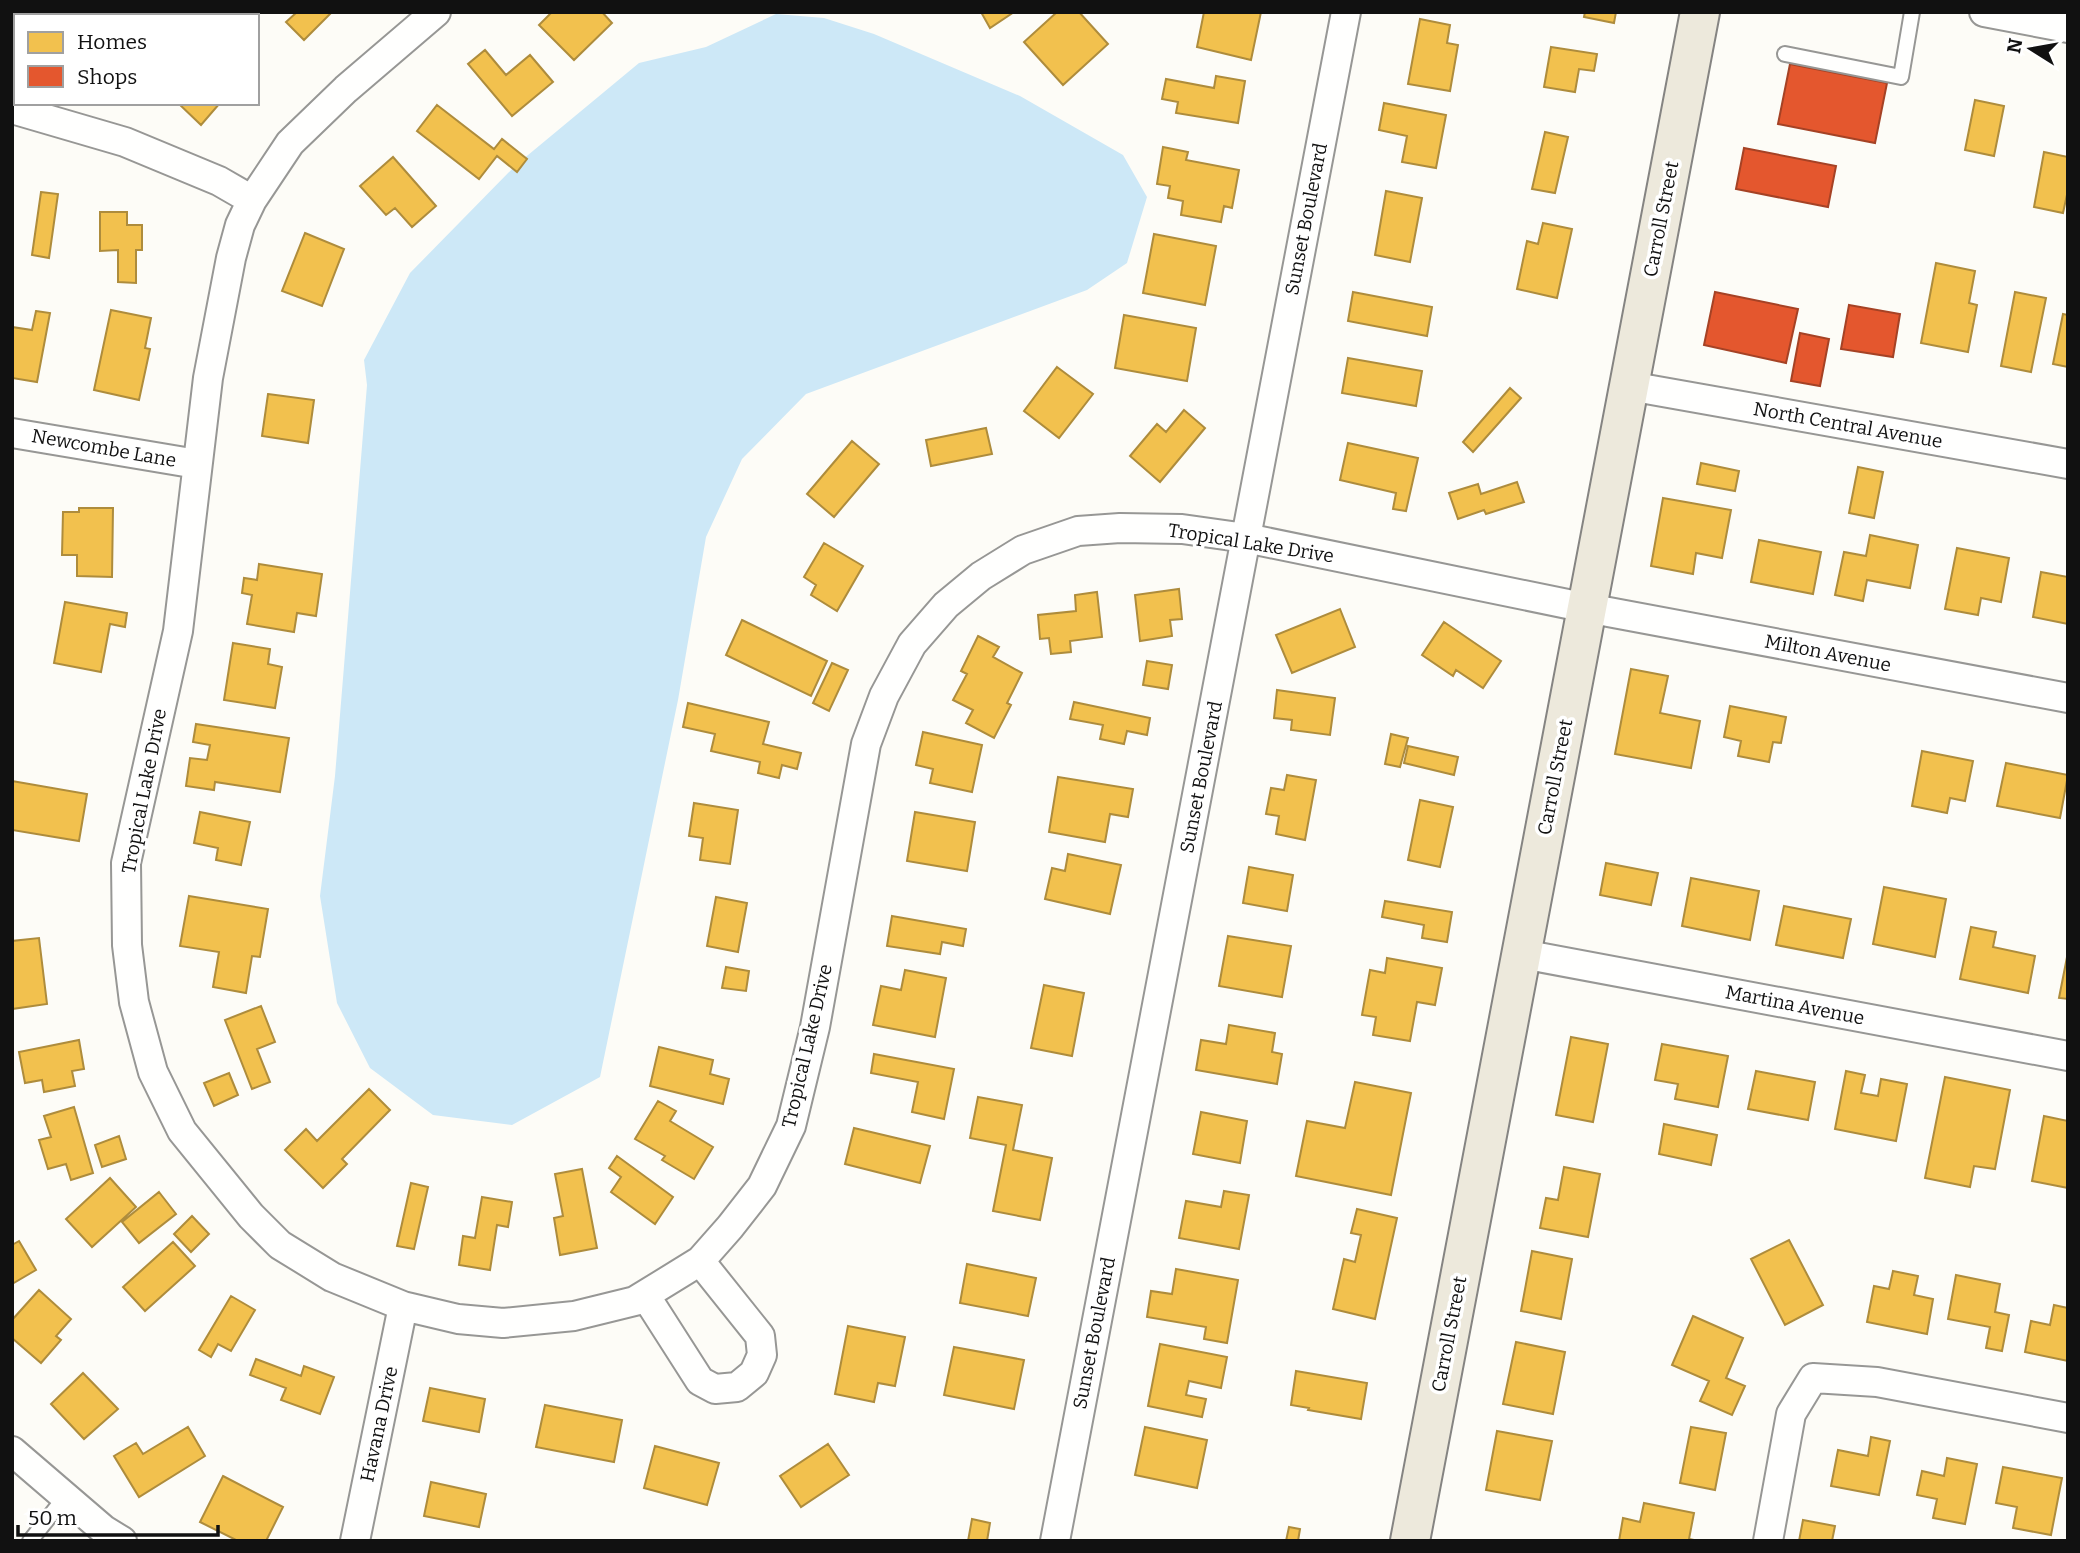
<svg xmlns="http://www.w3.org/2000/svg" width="2080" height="1553" viewBox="0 0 2080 1553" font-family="Bitter,serif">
<rect width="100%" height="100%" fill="#fdfcf7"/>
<!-- water -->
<path fill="#cde8f7" d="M776 14 824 18 874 34 1020 96 1123 155 1147 197 1127 263 1087 290 806 394 742 459 706 537 678 700 600 1077 512 1125 433 1115 370 1068 337 1003 320 896 335 776 367 385 364 360 410 273 516 165 639 63 706 47Z"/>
<!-- homes -->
<path fill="#f2c14e" stroke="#ae8c3c" stroke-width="2" d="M297 12H332L304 40 286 22Z
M552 12H602L612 23 574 60 539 25Z
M981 12H1014L990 28Z
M1057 12H1079L1108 44 1063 85 1024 42Z
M1204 12H1261L1251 60 1197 47Z
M1585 12H1616L1614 23 1584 17Z
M1420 19 1450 25 1447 43 1458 45 1450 91 1408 84Z
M1551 47 1597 54 1594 71 1579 69 1575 92 1544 87Z
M485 50 506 75 530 55 553 82 512 116 468 64Z
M1216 76 1245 81 1238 123 1176 113 1178 102 1162 99 1166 79 1214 88Z
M1975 100 2004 106 1994 156 1965 150Z
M178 103H220L201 125Z
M1384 103 1446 115 1436 168 1402 162 1407 136 1379 130Z
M437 105 494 149 502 139 527 159 517 172 497 156 479 179 417 131Z
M1545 132 1568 137 1555 193 1532 189Z
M1163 147 1188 152 1186 160 1239 170 1232 208 1224 206 1221 222 1181 215 1183 201 1168 198 1170 186 1157 184Z
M2044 152 2068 157V190L2063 213 2034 207Z
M393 157 436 206 412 227 395 208 386 215 360 186Z
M1386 191 1422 198 1410 262 1375 255Z
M41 192 58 194 49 258 32 255Z
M100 212H127V225H142V250H136V283L118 282V250L100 251Z
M1543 223 1572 229 1557 298 1517 289 1527 241 1538 244Z
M305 233 344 249 322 306 282 291Z
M1154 234 1216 246 1205 305 1143 293Z
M1936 263 1975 271 1969 303 1977 305 1968 352 1921 343Z
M1353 292 1432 307 1427 336 1348 321Z
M2015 292 2046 298 2031 372 2001 366Z
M111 310 151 318 145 348 150 349 139 400 94 390Z
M36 311 50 313 37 382 12 378V327L32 330Z
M2063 314 2068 315V367L2053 364Z
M1124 315 1196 328 1187 381 1115 368Z
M1348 358 1422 371 1416 406 1342 393Z
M1057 367 1093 394 1059 438 1024 411Z
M1510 388 1521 398 1473 452 1463 442Z
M268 394 314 400 308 443 262 436Z
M1184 410 1205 428 1160 482 1130 456 1157 424 1166 432Z
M986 428 992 454 931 466 926 440Z
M852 441 879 464 834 517 807 494Z
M1348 443 1418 458 1406 511 1393 509 1396 493 1340 480Z
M1701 463 1739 471 1735 491 1697 484Z
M1858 467 1883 472 1874 518 1849 513Z
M1517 482 1524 502 1486 514 1484 510 1458 519 1449 493 1478 484 1481 494Z
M1663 498 1731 510 1722 558 1696 553 1693 574 1651 566Z
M79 508H113L112 577 77 576V555H62L63 512H79Z
M1870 535 1918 545 1910 588 1867 580 1863 601 1835 595 1844 552 1866 556Z
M1759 540 1821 552 1813 594 1751 582Z
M824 543 863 566 837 611 811 595 816 585 804 577Z
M1957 548 2009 558 2001 602 1981 598 1978 615 1945 609Z
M259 564 322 574 316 616 297 613 294 632 247 624 252 595 242 593 244 578 257 580Z
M2041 572 2068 577V624L2033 617Z
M1179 589 1182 619 1170 620 1172 636 1140 641 1135 595Z
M1097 592 1102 637 1070 641 1071 652 1051 654 1049 638 1040 639 1038 615 1076 611 1075 595Z
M65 602 127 613 125 627 110 624 101 672 54 663Z
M1340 609 1355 647 1292 673 1276 635Z
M742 620 827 661 811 696 726 655Z
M1444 622 1501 661 1483 688 1456 670 1453 676 1422 655Z
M978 636 999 647 993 657 1022 673 1007 703 1011 705 994 738 966 723 973 710 953 700 967 674 961 671Z
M233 643 270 649 268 664 282 667 275 708 224 700Z
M1147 661 1172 665 1168 689 1143 685Z
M832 663 848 670 829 711 813 703Z
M1631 669 1668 676 1660 713 1700 721 1691 768 1615 754Z
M1277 690 1335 698 1330 735 1291 730 1292 720 1274 718Z
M1074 702 1150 718 1147 735 1127 731 1124 744 1100 739 1103 725 1070 719Z
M688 703 769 722 763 744 801 753 797 769 782 765 779 778 758 773 760 762 711 751 715 734 683 727Z
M1730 706 1786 717 1781 743 1773 742 1769 762 1738 756 1741 741 1724 737Z
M196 724 289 738 280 792 215 782 214 790 186 786 190 758 207 760 210 745 193 742Z
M923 732 982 745 972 792 930 783 933 769 916 765Z
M1391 734 1408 738 1400 767 1385 764Z
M1408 746 1458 757 1454 775 1404 763Z
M1922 751 1973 761 1965 801 1950 798 1947 813 1912 806Z
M2006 763 2068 775 2060 818 1997 806Z
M1287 775 1316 780 1305 840 1276 834 1279 816 1266 814 1271 788 1284 790Z
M1058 777 1133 789 1128 817 1110 814 1105 842 1049 832Z
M12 781 87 794 79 841 12 830Z
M1420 800 1453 807 1440 867 1408 860Z
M694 803 738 810 730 864 700 860 703 838 689 836Z
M200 812 250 822 241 865 216 860 218 848 194 843Z
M915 812 975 822 967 871 907 861Z
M1068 854 1121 865 1110 914 1045 899 1052 868 1065 871Z
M1606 863 1658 873 1651 905 1600 895Z
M1249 867 1293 875 1287 911 1243 903Z
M1691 878 1759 891 1750 940 1682 926Z
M1884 887 1946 899 1935 957 1873 944Z
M189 896 268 909 260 957 252 956 246 993 213 987 219 952 180 946Z
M716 897 747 903 738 952 707 946Z
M1385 901 1452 912 1447 942 1422 938 1424 925 1382 917Z
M1784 906 1851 919 1843 958 1776 945Z
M892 916 966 929 963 946 942 942 940 954 887 946Z
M1971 927 1996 932 1993 947 2035 956 2028 993 1960 979Z
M1228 936 1291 946 1282 997 1219 986Z
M39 938 47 1004 12 1009V941Z
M2068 952V999L2059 998Z
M1387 958 1442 968 1435 1005 1417 1002 1410 1041 1373 1035 1376 1017 1362 1015 1370 970 1385 973Z
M726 967 749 971 746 991 722 988Z
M905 970 946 978 935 1037 873 1025 881 986 901 990Z
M1044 985 1084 993 1072 1056 1031 1048Z
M261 1006 275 1042 257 1049 270 1082 252 1089 225 1020Z
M1229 1025 1275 1033 1272 1052 1282 1054 1277 1084 1196 1070 1201 1040 1226 1044Z
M1571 1037 1608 1044 1593 1122 1556 1115Z
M79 1040 84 1069 72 1071 75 1086 44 1092 42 1080 25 1083 19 1052Z
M1662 1044 1728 1056 1718 1107 1675 1099 1678 1084 1655 1080Z
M659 1047 713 1060 710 1074 729 1079 723 1104 650 1086Z
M874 1054 954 1069 944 1119 912 1112 918 1082 871 1073Z
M1756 1071 1815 1082 1808 1120 1748 1109Z
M1846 1071 1865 1075 1861 1093 1878 1096 1881 1079 1907 1084 1896 1141 1835 1129Z
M229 1073 238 1095 214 1106 204 1083Z
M1945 1077 2010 1090 1995 1169 1974 1166 1970 1187 1925 1178Z
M1355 1082 1411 1093 1391 1195 1296 1176 1307 1121 1345 1128Z
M369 1089 390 1110 342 1159 347 1164 323 1188 285 1150 306 1129 317 1141Z
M978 1097 1022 1105 1013 1150 1052 1158 1040 1220 993 1211 1006 1145 970 1138Z
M658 1101 676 1111 670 1121 713 1147 694 1179 662 1160 665 1156 635 1139Z
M74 1107 93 1173 71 1180 66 1164 48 1169 39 1140 51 1137 44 1116Z
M1201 1112 1247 1121 1240 1163 1193 1154Z
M2044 1116 2068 1121V1188L2032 1181Z
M1664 1124 1717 1135 1711 1165 1659 1154Z
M854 1128 930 1146 920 1183 845 1164Z
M119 1136 126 1159 102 1167 95 1145Z
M617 1156 673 1197 655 1224 611 1192 621 1177 609 1168Z
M1564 1167 1600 1174 1588 1237 1540 1228 1546 1198 1558 1200Z
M582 1169 597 1248 560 1255 554 1218 563 1216 555 1174Z
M110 1178 136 1207 92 1247 66 1219Z
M411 1183 428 1187 414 1249 397 1246Z
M1224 1191 1249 1195 1239 1249 1179 1238 1186 1201 1221 1207Z
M159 1192 176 1214 139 1243 122 1222Z
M482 1197 512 1202 508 1227 497 1225 490 1270 459 1265 463 1236 475 1238Z
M1357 1209 1397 1218 1375 1319 1333 1309 1344 1259 1355 1262 1361 1235 1351 1233Z
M192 1216 209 1234 191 1252 174 1234Z
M1789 1240 1823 1305 1785 1325 1751 1259Z
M19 1241 36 1270 12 1284V1245Z
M173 1242 195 1266 145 1311 123 1287Z
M1532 1251 1572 1259 1561 1319 1521 1311Z
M967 1264 1036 1278 1028 1316 960 1303Z
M1176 1269 1238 1280 1227 1343 1204 1339 1206 1327 1147 1317 1151 1291 1172 1294Z
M1893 1271 1918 1276 1914 1295 1933 1299 1927 1334 1867 1322 1874 1286 1889 1289Z
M1956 1275 2000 1284 1995 1312 2009 1315 2002 1351 1986 1348 1990 1327 1948 1319Z
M39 1290 71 1319 56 1336 61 1340 41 1363 12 1338V1320Z
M231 1296 255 1310 231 1351 218 1344 211 1357 199 1350Z
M2054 1305 2068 1308V1361L2025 1352 2031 1321 2050 1325Z
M1693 1316 1743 1338 1726 1378 1745 1386 1732 1415 1700 1401 1709 1381 1672 1365Z
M848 1326 905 1337 895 1386 878 1383 874 1402 835 1394Z
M1516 1342 1565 1352 1553 1414 1503 1404Z
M1160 1344 1227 1357 1221 1388 1189 1381 1186 1395 1206 1399 1202 1417 1148 1406Z
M954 1347 1024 1360 1014 1409 944 1395Z
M256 1359 301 1376 304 1366 334 1377 320 1414 281 1400 286 1388 250 1375Z
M1296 1371 1367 1383 1361 1419 1308 1410 1309 1408 1291 1405Z
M83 1373 118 1409 84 1439 51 1404Z
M430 1388 485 1399 479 1432 423 1421Z
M545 1405 622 1420 614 1462 536 1447Z
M188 1427 205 1456 139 1497 114 1456 136 1443 143 1454Z
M1145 1427 1207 1440 1197 1488 1135 1475Z
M1691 1427 1726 1433 1715 1490 1680 1483Z
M1497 1431 1552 1441 1540 1500 1486 1490Z
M1871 1437 1890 1441 1879 1495 1831 1486 1838 1450 1868 1456Z
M828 1444 849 1475 801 1507 780 1476Z
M655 1446 719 1463 707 1505 644 1488Z
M1947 1458 1977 1464 1965 1524 1933 1518 1937 1499 1917 1495 1922 1471 1944 1476Z
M2003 1467 2062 1478 2051 1535 2013 1528 2017 1507 1996 1503Z
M223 1476 283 1507 266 1541H238L200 1522Z
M431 1482 486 1494 479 1527 424 1516Z
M1644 1503 1694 1513 1689 1539 1699 1541H1619L1623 1518 1640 1522Z
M972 1519 990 1523 987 1541H968Z
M1803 1520 1835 1526 1832 1541H1799Z
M1289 1527 1300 1529 1298 1541H1286Z"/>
<!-- shops -->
<path fill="#e4572e" stroke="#a54225" stroke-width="2" d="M1790 64 1887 83 1875 143 1778 124Z
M1744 148 1836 166 1828 207 1736 189Z
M1715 292 1798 309 1786 363 1704 345Z
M1849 305 1900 314 1893 357 1841 349Z
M1800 333 1829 339 1820 386 1791 381Z"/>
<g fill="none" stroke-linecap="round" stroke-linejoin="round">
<defs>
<path id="service" d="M1785 54 1901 77 1912 12
M30 1541 65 1497"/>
<path id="minor" d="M436 12 346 89 290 143 252 200 240 225 231 258 208 378 178 631 126 863 127 945 134 1002 153 1072 182 1131 251 1216 280 1245 332 1277 403 1306 458 1319 503 1323 574 1316 635 1301 700 1261 730 1227 762 1186 791 1126 815 1027 866 744 884 696 912 644 946 605 981 576 1023 550 1078 531 1120 528 1182 529 1246 538 1587 608 2068 698
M1984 12 2068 28
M12 109 125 142 219 181 252 200
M1629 386 2068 464
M12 433 197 464
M1522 954 2068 1056
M645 1295 700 1381 715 1389 737 1387 754 1373 762 1355 760 1336 700 1261
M12 1451 104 1530 122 1541
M355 1541 403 1306
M1055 1541 1346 12
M1768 1541 1791 1414 1813 1378 1877 1382 2068 1418"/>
<path id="primary" d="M1410 1541 1700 12"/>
</defs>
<!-- service casing -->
<use href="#service" stroke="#979795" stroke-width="18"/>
<!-- minor casing -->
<use href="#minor" stroke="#979795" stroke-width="32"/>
<!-- primary casing -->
<use href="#primary" stroke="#858482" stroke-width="42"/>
<!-- service -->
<use href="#service" stroke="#fffffe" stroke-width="14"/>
<!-- minor -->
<use href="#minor" stroke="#fffffe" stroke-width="28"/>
<!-- primary -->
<use href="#primary" stroke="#ede9dc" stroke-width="38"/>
</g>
<g text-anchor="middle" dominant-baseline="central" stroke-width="7" stroke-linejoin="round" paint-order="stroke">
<!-- street labels -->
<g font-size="19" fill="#111" stroke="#fff">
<text transform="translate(1306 219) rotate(-79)">Sunset Boulevard</text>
<text transform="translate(1661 219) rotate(-79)">Carroll Street</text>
<text transform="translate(1848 425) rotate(10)">North Central Avenue</text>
<text transform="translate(104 448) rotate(10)">Newcombe Lane</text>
<text transform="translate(1251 543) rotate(9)">Tropical Lake Drive</text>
<text transform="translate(1828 653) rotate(11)">Milton Avenue</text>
<text transform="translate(1201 777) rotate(-79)">Sunset Boulevard</text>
<text transform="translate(1555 777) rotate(-79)">Carroll Street</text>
<text transform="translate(144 791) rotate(-79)">Tropical Lake Drive</text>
<text transform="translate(1795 1005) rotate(11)">Martina Avenue</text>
<text transform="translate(807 1046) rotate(-77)">Tropical Lake Drive</text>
<text transform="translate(1094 1333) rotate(-79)">Sunset Boulevard</text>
<text transform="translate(1449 1334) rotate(-79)">Carroll Street</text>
<text transform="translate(379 1424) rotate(-78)">Havana Drive</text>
</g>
</g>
<!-- border -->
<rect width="2080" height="1553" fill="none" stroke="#111111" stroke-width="28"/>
<!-- legend -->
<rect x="14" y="14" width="245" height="91" fill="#ffffff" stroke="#a0a0a0" stroke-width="2"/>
<rect x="28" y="32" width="35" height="21" fill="#f2c14e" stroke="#a0a0a0" stroke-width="2"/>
<text x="77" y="49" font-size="21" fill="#111111">Homes</text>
<rect x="28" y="66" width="35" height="21" fill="#e4572e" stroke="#a0a0a0" stroke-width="2"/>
<text x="77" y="84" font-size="21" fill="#111111">Shops</text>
<!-- north arrow -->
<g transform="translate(2031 49) rotate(281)" stroke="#ffffff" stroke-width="5" paint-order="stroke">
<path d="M0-5L12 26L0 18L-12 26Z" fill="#111111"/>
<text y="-10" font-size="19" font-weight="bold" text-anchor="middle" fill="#111111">N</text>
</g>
<!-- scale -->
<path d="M18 1525v10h200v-10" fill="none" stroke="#111111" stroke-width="3.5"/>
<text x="28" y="1525" font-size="21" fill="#111111" stroke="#ffffff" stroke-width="5" paint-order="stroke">50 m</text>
</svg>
